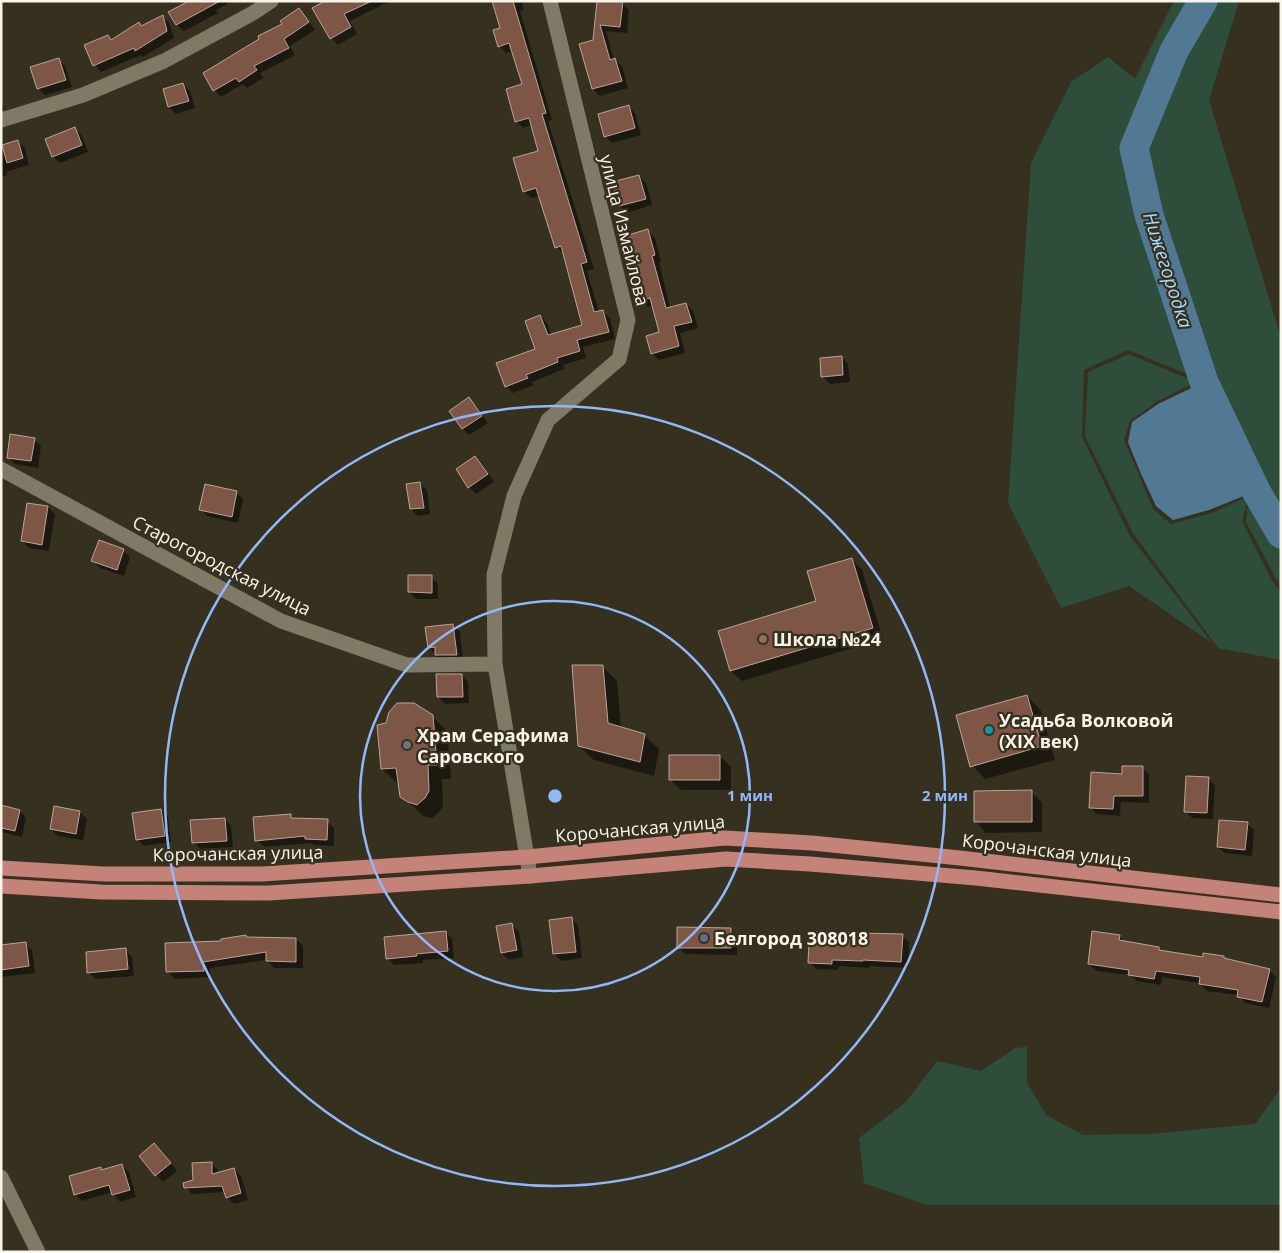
<svg xmlns="http://www.w3.org/2000/svg" width="1282" height="1253" viewBox="0 0 1282 1253" font-family="'Open Sans',sans-serif">
<rect width="100%" height="100%" fill="#36301f"/>
<!-- green -->
<path fill="#2e4e3b" d="M1174 1H1198L1171 48 1131 147 1144 217 1199 379 1128 350 1084 370 1082 437 1130 536 1212 643 1129 586 1061 608 1008 503 1031 163 1071 82 1108 57 1135 79Z
M1208 1H1239L1209 100 1281 338V585L1275 577 1246 522 1248 503 1260 489 1209 382 1152 208 1138 148 1179 51Z
M1129 354 1196 382 1156 402 1130 421 1124 440 1154 510 1171 524 1212 513 1249 496 1242 521 1272 581 1281 592V660L1218 648 1133 533 1085 436 1088 372Z
M1027 1047V1082L1046 1115 1083 1135 1150 1134 1255 1124 1281 1088V1205H927L864 1183 859 1138 905 1103 937 1061 981 1071 1015 1048Z"/>
<!-- water -->
<path fill="#527993" d="M1204 382 1256 491 1209 510 1173 520 1156 506 1141 474 1128 442 1132 422 1158 404Z"/>
<!-- shadow -->
<path fill="#0007" d="M188 1H231L216 11 218 13 184 31 177 25 170 12 189 3Z
M327 1H390L350 21 357 34 338 45 331 38 314 9Z
M493 1H521L524 10 520 11 552 120 548 121 594 269 587 271 599 312 603 311 610 318 615 339 583 347 586 358 563 365 564 369 532 382 534 385 513 393 506 386 537 350 540 316 547 323 551 335 583 326 564 254 556 247 540 196 531 198 524 191 540 151 532 125 523 128 516 121 523 85 513 51 506 53 499 46 502 29Z
M598 1H624V5L629 10 627 33 606 31 614 60 622 66 628 88 600 96 593 89 594 41Z
M299 9 315 30 290 46 295 55 260 73 263 78 247 88 243 84 221 97 214 90Z
M162 16 169 23 174 38 143 57 141 55 101 72 95 65 108 36 112 41 139 24 142 27Z
M59 60 65 66 72 87 45 95 38 88Z
M183 84 190 91 195 108 176 114 169 107 165 90Z
M1 98 4 109 1 110Z
M628 106 635 113 641 135 612 143 605 136Z
M75 129 82 136 88 152 60 163 53 157Z
M18 142 25 148 29 165 6 172 7 175 1 177V146Z
M639 176 646 183 652 205 627 213 620 206Z
M648 231 655 238 661 262H659L670 308 686 304 693 311 698 328 680 333 685 353 659 360 652 354 661 333 653 306 648 307 641 300 640 284Z
M841 357 848 364 850 382 830 384 823 377Z
M469 399 488 423 469 435 463 429Z
M34 439 41 446 38 468 15 464 8 457Z
M475 457 482 464 494 482 476 494 469 487Z
M420 484 427 490 430 514 418 516 411 509Z
M236 492 243 499 238 523 207 516 200 509Z
M48 507 55 514 49 551 29 548 22 541Z
M123 550 130 557 124 576 100 568 93 561Z
M852 559 862 570 883 639 742 681 731 671 720 632 818 602Z
M431 577 438 584V599H416L409 592Z
M453 625 460 632 463 661 443 662 429 648Z
M603 667 617 681 621 728 644 735 659 749 654 776 594 760 579 746Z
M461 675 468 682 469 703 445 704 438 697Z
M1027 696 1041 711 1055 760 985 779 971 764Z
M432 716 447 731 451 779H442L443 806 439 812 432 818 423 816 402 796 399 783H397L382 769Z
M720 756 731 767V790H681L670 780Z
M1142 768 1149 774V803L1121 802 1120 816 1097 814 1090 807 1123 775Z
M1208 778 1215 785 1213 819 1192 818 1186 811Z
M1031 792 1042 802V832L986 833 976 822Z
M1 807 20 811 26 818 22 837 1 832Z
M161 810 168 817 171 842 144 846 137 839Z
M80 812 87 819 83 840 58 836 51 829Z
M290 815 294 819 327 821 334 828V846L314 845 311 843 264 847 257 840Z
M225 819 231 826 233 847 200 849 193 842Z
M1247 823 1254 830 1252 856 1225 853 1218 847Z
M1280 846H1281V866L1280 865Z
M571 918 578 925 582 958 561 961 554 954Z
M512 925 519 932 523 957 509 960 502 953Z
M730 929 737 936V955L685 954 678 947Z
M445 932 452 939 454 958 423 960V963L394 965 387 958Z
M245 936 248 939H296L303 946V968H274L267 960 210 968V977L175 979 168 972 222 942Z
M902 936 909 942 908 968 869 966V968L839 966 838 970 816 969 810 962Z
M1119 936 1126 943 1159 948 1162 952 1204 959 1224 957 1227 960 1269 970 1276 977 1269 1008 1245 1003 1239 995 1207 991 1200 983 1162 977 1161 985 1137 981 1130 975 1096 971 1089 964Z
M25 944 32 950 35 973 1 977V947Z
M125 950 132 957 134 976 96 979 89 973Z
M161 1151 177 1171 163 1182 140 1156Z
M211 1163 218 1170V1174L234 1169 241 1176 248 1200 234 1204 227 1197 225 1192 192 1194 185 1187 194 1181Z
M122 1165 129 1172 136 1197 120 1202 112 1192 82 1201 75 1194 100 1169 102 1171Z"/>
<g fill="none" stroke-linecap="round" stroke-linejoin="round">
<!-- river -->
<path stroke="#527993" stroke-width="29" d="M1203 1 1174 51 1134 148 1149 215 1204 382 1256 491 1281 534"/>
</g>
<!-- building -->
<path fill="#7e5645" stroke="#bba49b" d="M189 1H220L176 25 168 12Z
M325 1H372L344 14 351 27 330 39 312 8Z
M492 1H513L546 113 542 114 587 262 581 264 594 312 603 310 609 332 577 340 580 351 557 358 558 362 526 375 528 378 505 387 496 363 535 349 525 321 540 315 548 335 582 325 561 246 555 248 536 188 523 192 513 158 538 151 529 118 515 122 506 89 522 84 509 43 498 47 493 30 500 28Z
M597 1H623L620 27 600 25 610 60 615 58 622 81 592 89 579 44 593 40Z
M299 8 309 22 284 39 289 48 254 66 257 70 239 82 236 78 213 91 203 73 259 39 258 36 282 24 280 21Z
M163 15 167 31 135 51 134 48 93 66 84 45 108 35 111 40 139 22 141 26Z
M59 58 66 80 37 89 30 67Z
M183 83 189 101 168 107 163 89Z
M629 105 635 128 604 137 598 114Z
M75 127 82 145 52 157 45 139Z
M18 140 23 158 7 163 2 145Z
M639 175 646 199 619 206 612 182Z
M648 229 655 255 652 256 666 308 686 303 692 322 674 326 679 346 651 354 646 336 659 332 650 298 640 301 636 283H638L625 236Z
M842 356 843 375 821 377 820 358Z
M469 397 482 416 462 429 449 411Z
M10 434 35 438 31 461 7 458Z
M475 456 488 474 468 488 456 469Z
M420 482 424 508 410 509 406 484Z
M205 484 237 491 232 517 199 510Z
M27 503 48 506 42 545 21 541Z
M99 540 124 549 117 570 91 561Z
M852 558 873 628 730 671 718 631 816 601 807 571Z
M408 575H432V593L408 592Z
M453 624 457 655H435V647L428 648 425 627Z
M572 665H603L608 723 645 734 640 762 578 746Z
M436 674H462L463 697H437Z
M1027 695 1042 746 970 767 956 715Z
M397 703H414L433 715 437 765H428L429 791 425 798 417 805 408 802 400 797 396 768 381 769 377 725 386 723 389 712Z
M669 755H720V780H669Z
M1122 766H1143V796H1114L1113 809 1089 808 1091 772 1122 774Z
M1186 776 1209 777 1207 813 1184 812Z
M1032 790V822H974V791Z
M1 805 20 810 15 831 1 828Z
M54 806 80 811 76 834 50 829Z
M161 809 165 836 136 840 132 813Z
M291 814V818L328 819 327 840 305 839V836L255 841 253 817Z
M225 818 227 841 192 843 190 820Z
M1219 820 1248 822 1245 850 1217 847Z
M572 917 576 952 553 954 549 920Z
M512 923 517 950 501 953 496 926Z
M677 927 731 928V948H677Z
M446 931 448 951 416 954 417 956 386 959 384 937Z
M1092 931 1120 935 1119 940 1159 947V950L1203 957V953L1224 956V958L1270 969 1262 1002 1237 997 1238 990 1199 984 1200 977 1156 971 1154 979 1128 975 1129 970 1088 964Z
M815 932 903 934 901 962 863 960V961L832 960V964L808 963 809 941H815Z
M246 935V937L296 938V962L266 961V952L203 962 204 971 166 972 165 943 221 941V939Z
M26 942 29 966 1 970V945Z
M126 948 128 969 87 973 86 952Z
M154 1143 171 1163 155 1176 139 1156Z
M212 1162V1174L234 1168 241 1193 226 1198 222 1186 184 1188 183 1183 193 1180 192 1163Z
M122 1164 130 1190 112 1195 109 1185 74 1195 69 1176 101 1167V1170Z"/>
<g fill="none" stroke-linecap="round" stroke-linejoin="round">
<!-- minor -->
<path stroke="#7f7965" stroke-width="15" d="M1 120 83 95 164 61 253 13 271 1
M1 469 281 621 407 665 495 664
M530 876 495 664 494 575 514 496 548 420 619 359 628 320 550 1
M1 1177 38 1252"/>
<!-- major -->
<path stroke="#c48278" stroke-width="15" d="M1 868 104 874H262L527 857 725 838 812 843 960 858 1281 895
M1 886 101 892 269 893 530 876 726 859 810 864 976 878 1281 912"/>
</g>
<!-- distance rings -->
<g fill="none" stroke="#8fb8fd" stroke-width="2.5">
<circle cx="555" cy="796" r="195"/>
<circle cx="555" cy="796" r="390"/>
</g>
<!-- markers -->
<circle fill="#8d6e63" stroke="#36301f" stroke-width="2" cx="763" cy="639" r="5"/>
<circle fill="#0f9aa8" stroke="#36301f" stroke-width="2" cx="989" cy="730" r="5"/>
<circle fill="#6b7280" stroke="#36301f" stroke-width="2" cx="407" cy="745" r="5"/>
<circle fill="#5c6f8a" stroke="#36301f" stroke-width="2" cx="704" cy="938" r="5"/>
<g text-anchor="middle" dominant-baseline="central" stroke-width="4.5" stroke-linejoin="round" paint-order="stroke">
<!-- street labels -->
<g font-size="18" fill="#f8f4e9" stroke="#36301f">
<text transform="translate(625 230) rotate(76)">улица Измайлова</text>
<text transform="translate(222 565) rotate(27)">Старогородская улица</text>
<text transform="translate(640 828) rotate(-5)">Корочанская улица</text>
<text transform="translate(1047 850) rotate(7)">Корочанская улица</text>
<text transform="translate(238 853) rotate(-1)">Корочанская улица</text>
</g>
<!-- poi labels -->
<g font-size="18" font-weight="bold" fill="#f8f4e9" stroke="#36301f" text-anchor="start">
<text x="773" y="639">Школа №24</text>
<text x="999" y="720">Усадьба Волковой<tspan x="999" dy="21">(XIX век)</tspan></text>
<text x="417" y="735">Храм Серафима<tspan x="417" dy="21">Саровского</tspan></text>
<text x="714" y="938">Белгород 308018</text>
</g>
<!-- water labels -->
<g font-size="19" font-style="italic" fill="#a7dafd" stroke="#36301f">
<text transform="translate(1168 270) rotate(72)">Нижегородка</text>
</g>
</g>
<circle cx="555" cy="796" r="8" fill="#8fb8fd" stroke="#36301f" stroke-width="2.5"/>
<g font-size="15" text-anchor="middle" font-weight="bold" fill="#8fb8fd" stroke="#36301f" stroke-width="4.5" stroke-linejoin="round" paint-order="stroke">
<text x="750" y="801">1 мин</text>
<text x="945" y="801">2 мин</text>
</g>
<!-- border -->
<rect width="1282" height="1253" fill="none" stroke="#f8f4e9" stroke-width="5"/>
</svg>
